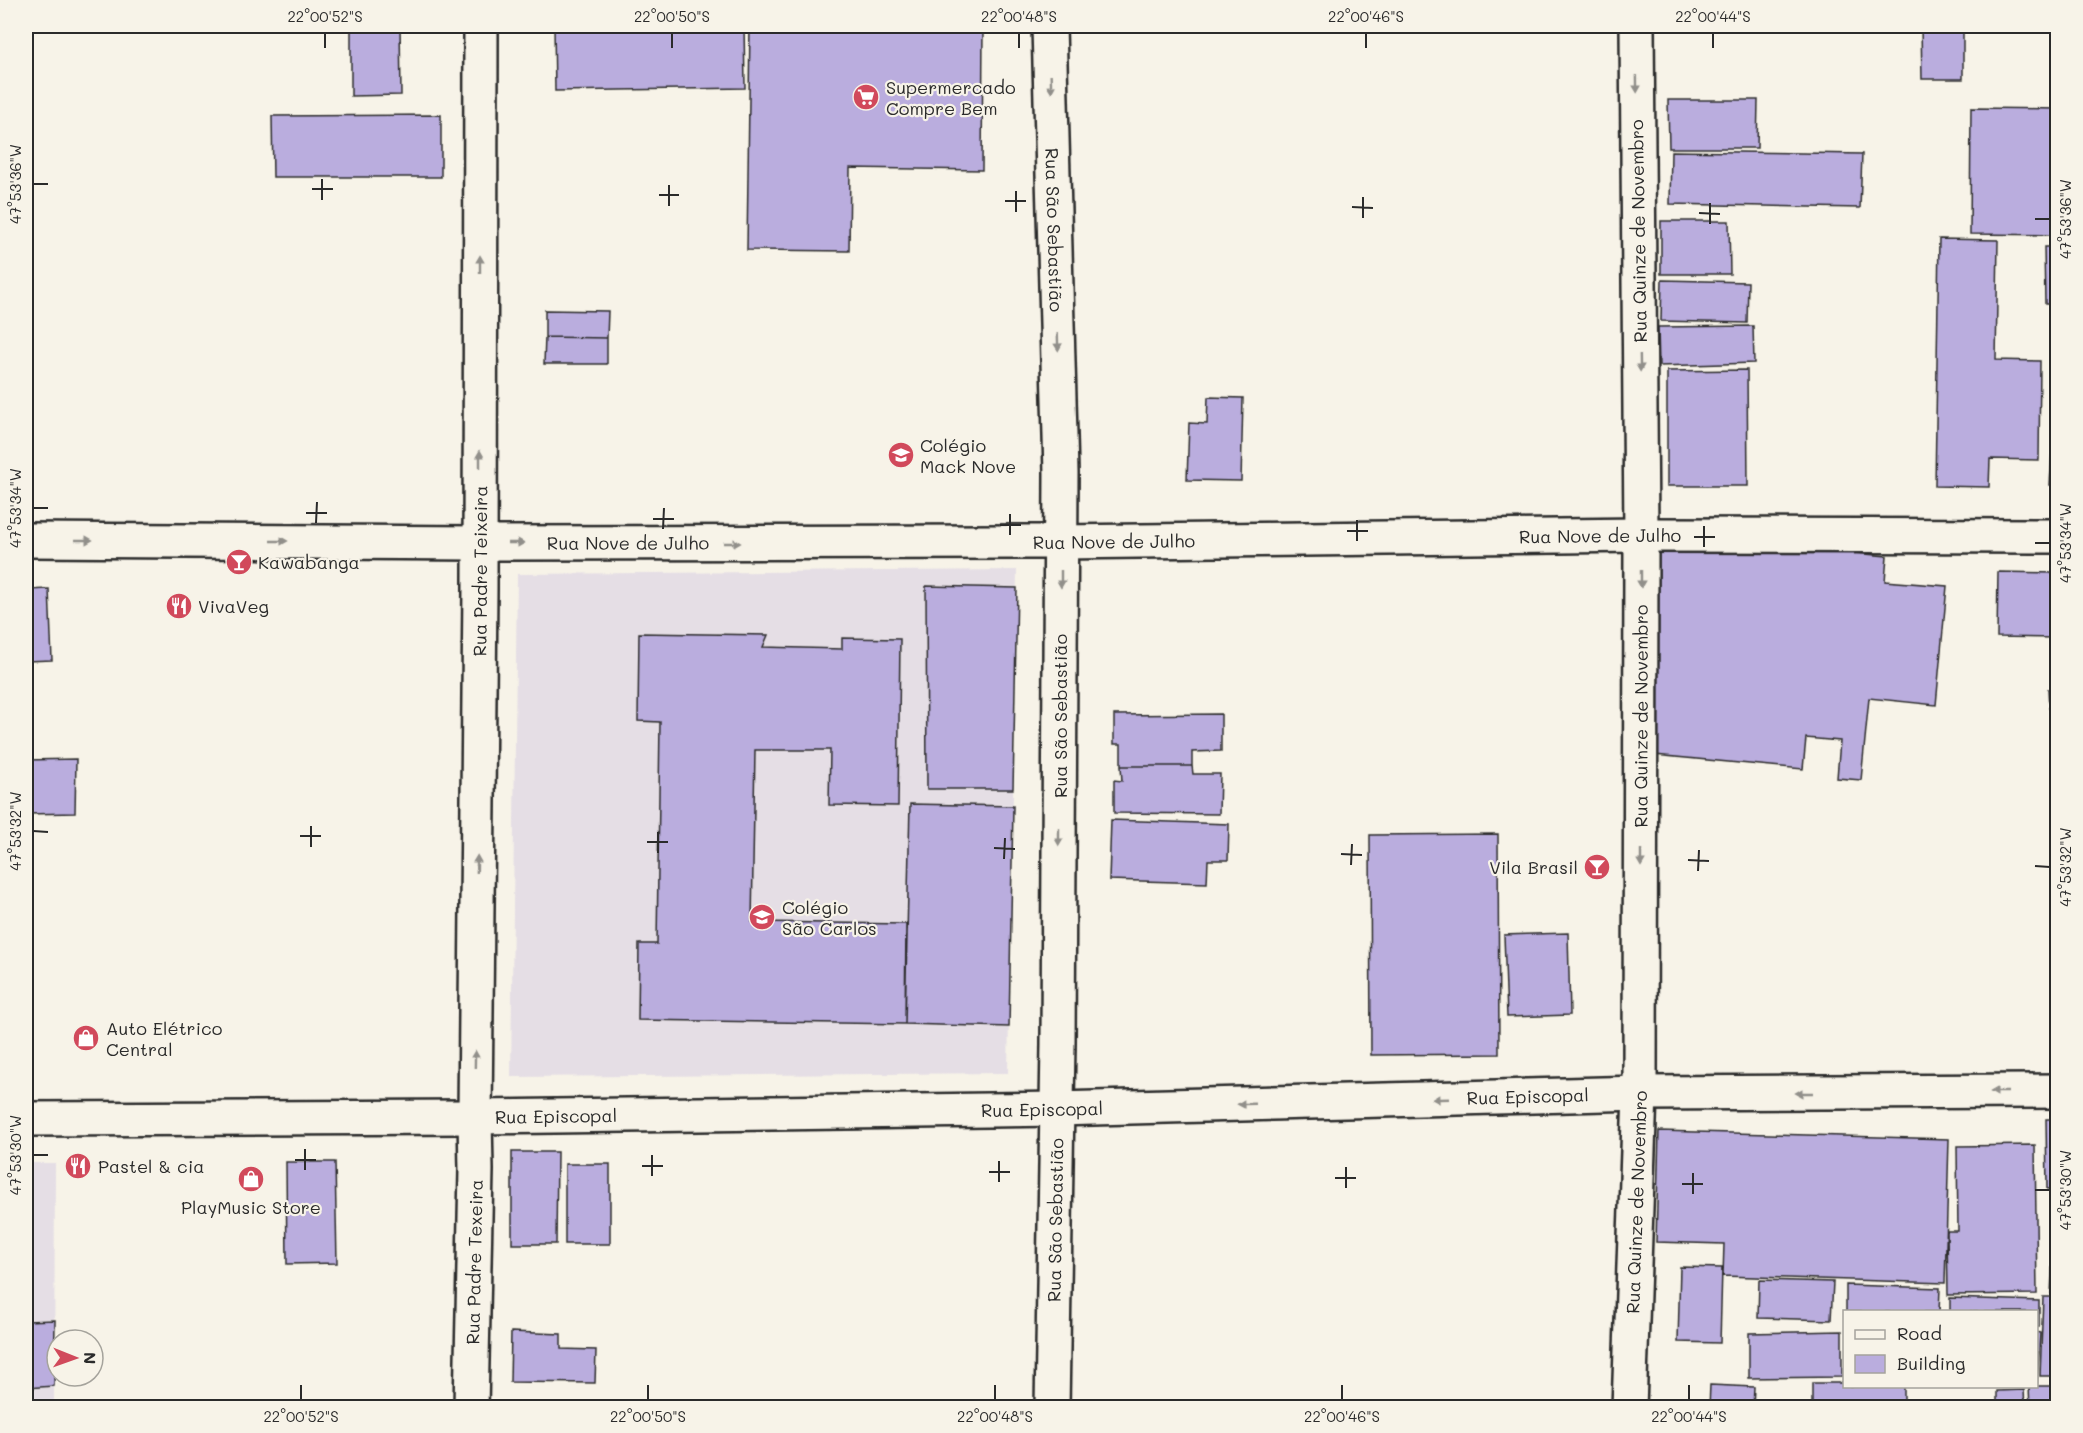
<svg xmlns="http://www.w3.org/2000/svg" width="2083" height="1433" viewBox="0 0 2083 1433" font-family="Mali,sans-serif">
<rect width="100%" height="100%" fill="#f7f3e8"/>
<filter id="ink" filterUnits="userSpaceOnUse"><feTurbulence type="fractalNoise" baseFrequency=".0167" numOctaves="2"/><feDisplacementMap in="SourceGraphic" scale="12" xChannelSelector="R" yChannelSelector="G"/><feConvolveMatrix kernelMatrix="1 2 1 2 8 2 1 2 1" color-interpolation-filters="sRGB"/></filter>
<g filter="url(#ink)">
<!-- built -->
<path fill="#e5dee5" d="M1017 570 1008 1073 511 1077 517 574Z
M26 1163H55L54 1407 26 1408Z"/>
<!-- building -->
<path fill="#baadde" stroke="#2b2b2b" stroke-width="1.5" d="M351 26H400L401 95 351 96Z
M554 26H744L745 88 555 91Z
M750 26H983L982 170 850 168 849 251 747 250Z
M1921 26H1963V79H1922Z
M1668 100H1758L1757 148H1669Z
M1971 108 2058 109V235L1970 234Z
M441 115V177H273L272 116Z
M1671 151 1862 154 1860 208 1670 204Z
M1661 221H1729L1730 274H1661Z
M1939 239 1998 240 1996 360 2040 361 2039 460 1990 459 1989 487 1935 486Z
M2044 247H2058V304H2045Z
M1662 280 1748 282 1747 323 1661 321Z
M545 310 608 311 607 338 545 337Z
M1753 326 1754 363 1659 366 1658 327Z
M545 337 607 338V364H544Z
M1747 370 1748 486H1667V371Z
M1208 397 1243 398 1241 481 1187 480 1189 423 1207 424Z
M2055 397H2058V485H2050Z
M1722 541 1887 556 1885 581 1947 586 1936 705 1869 698 1861 780 1837 778 1840 741 1806 738 1803 769 1644 754 1657 543Z
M1998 572 2058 573 2057 638 1997 637Z
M926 586 1017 588 1013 789H927Z
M49 589 52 660 26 661V590Z
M639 633 768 635 763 647 842 649V638L900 639 898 806 829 805 830 750H755L752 922 906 924 905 1024 638 1020 639 944H657L660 722 638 721Z
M2048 689H2058V708H2049Z
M1221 714V751L1192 752V766H1121V744H1114V715Z
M76 759 75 813 26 814V760Z
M1121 766H1192L1193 774H1220L1219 814 1114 813V780L1122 781Z
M2056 801H2058V882H2053Z
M910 804 1013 806 1009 1027 905 1024Z
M1111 820 1229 824 1228 860H1208L1207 883 1109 880Z
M1498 834 1499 1054 1371 1055 1370 835Z
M1568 933 1570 1015 1507 1017 1504 935Z
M2046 1119H2058V1189H2047Z
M1659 1131 1949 1139 1945 1283 1723 1276 1724 1244 1656 1242Z
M2035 1145 2037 1294 1948 1295 1947 1231H1958L1957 1146Z
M512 1152H557L556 1244H512Z
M286 1162H335L337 1263 287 1264Z
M565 1164H610V1244H565Z
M2053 1250H2058V1294H2051Z
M1680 1267 1722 1268 1720 1343 1678 1342Z
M1759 1280 1833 1282 1831 1320 1758 1318Z
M1846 1285 1940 1288 1939 1312H1846Z
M2043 1297H2058V1376H2040Z
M1950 1298 2039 1301V1327H2036V1312H1950Z
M55 1320 54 1386 26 1388V1321Z
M1842 1331V1377L1749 1378V1333Z
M511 1332 561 1334V1349L596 1350 595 1383 510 1382Z
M2036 1332 2040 1333 2037 1383H2036Z
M1812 1383H1844V1386H1904V1408H1812Z
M1710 1385 1754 1387 1753 1408H1709Z
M2029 1386H2058V1408H2030Z
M2024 1390 2025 1408H1997V1391Z"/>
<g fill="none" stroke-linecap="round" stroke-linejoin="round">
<defs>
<g id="minor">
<path id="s1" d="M1049 26 1061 473 1058 1044 1052 1408"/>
<path id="s2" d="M475 1117 480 589 481 26"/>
</g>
<g id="major">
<path id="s3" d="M26 540 479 543 1061 542 1641 535 2058 536"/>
<path id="s4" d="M26 1119 475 1117 1057 1109 1640 1093 2058 1091"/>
<path id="s5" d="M471 1408 476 1170 475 1117"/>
<path id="s6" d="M1629 1408 1640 1093 1641 535 1637 26"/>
</g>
</defs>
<!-- minor casing -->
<use href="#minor" stroke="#2b2b2b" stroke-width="38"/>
<!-- major casing -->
<use href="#major" stroke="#2b2b2b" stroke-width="38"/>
<!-- minor -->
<use href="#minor" stroke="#f7f3e8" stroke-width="33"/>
<!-- major -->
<use href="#major" stroke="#f7f3e8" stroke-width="33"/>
</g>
<!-- one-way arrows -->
<defs><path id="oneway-solid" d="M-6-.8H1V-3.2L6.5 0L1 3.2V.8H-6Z" transform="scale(1.5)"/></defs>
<g fill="#918f8a">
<use href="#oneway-solid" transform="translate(1051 84) rotate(88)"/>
<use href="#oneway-solid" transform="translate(1637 84) rotate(89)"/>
<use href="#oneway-solid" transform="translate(480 264) rotate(-90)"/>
<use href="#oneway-solid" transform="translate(1058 342) rotate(88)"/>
<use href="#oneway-solid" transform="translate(1640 363) rotate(89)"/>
<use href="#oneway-solid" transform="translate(480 459) rotate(-90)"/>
<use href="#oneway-solid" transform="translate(84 540)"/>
<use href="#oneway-solid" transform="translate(279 541)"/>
<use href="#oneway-solid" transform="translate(516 543)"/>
<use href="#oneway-solid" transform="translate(732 543)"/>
<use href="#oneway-solid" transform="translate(1061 579) rotate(90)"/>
<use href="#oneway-solid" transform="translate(1641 579) rotate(90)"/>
<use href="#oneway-solid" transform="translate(1059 837) rotate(90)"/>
<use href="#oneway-solid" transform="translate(1641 858) rotate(90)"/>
<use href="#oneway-solid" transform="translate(477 864) rotate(-89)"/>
<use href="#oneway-solid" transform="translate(475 1059) rotate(-89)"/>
<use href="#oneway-solid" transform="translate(1999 1092) rotate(180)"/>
<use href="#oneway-solid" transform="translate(1804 1093) rotate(180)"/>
<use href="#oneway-solid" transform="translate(1441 1099) rotate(178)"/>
<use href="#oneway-solid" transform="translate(1246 1104) rotate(178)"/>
</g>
</g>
<!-- ticks -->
<path fill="none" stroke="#2b2b2b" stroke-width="2" d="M325 48V33M672 48V33M1019 48V33M1366 48V33M1713 48V33M33 184H48M312 189H333M659 195H679M322 200V179M1005 201H1026M669 206V185M1352 207 1373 208M1016 212V191M1699 213 1720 214M1363 218V197M2035 219H2050M1710 224V203M33 508H48M306 513H327M653 519H674M316 523 317 502M1000 525H1021M663 529 664 508M1347 531H1368M1010 535V514M1694 537H1715M1357 541V520M2035 543H2050M1704 547V526M33 831 48 832M300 836H321M647 842H668M311 847V826M994 848 1015 849M658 853V832M1341 854 1362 855M1004 859 1005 838M1688 860 1709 861M1351 865 1352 844M2035 866 2050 867M1698 871 1699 850M33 1155H48M295 1160H316M642 1166H663M305 1170V1149M989 1172H1010M652 1176V1155M1335 1178H1356M999 1182V1161M1682 1184H1703M1346 1188V1167M2035 1190H2050M1693 1194V1173M301 1400V1385M648 1400V1385M995 1400V1385M1342 1400V1385M1689 1400V1385"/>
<!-- icons -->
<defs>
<symbol id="supermarket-disc" viewBox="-11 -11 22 22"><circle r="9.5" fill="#d1495b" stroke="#f7f3e8"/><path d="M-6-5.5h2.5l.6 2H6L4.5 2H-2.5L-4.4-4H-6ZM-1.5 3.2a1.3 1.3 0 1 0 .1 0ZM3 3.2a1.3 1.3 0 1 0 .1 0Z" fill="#fff"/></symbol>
<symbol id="school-disc" viewBox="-11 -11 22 22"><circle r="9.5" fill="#d1495b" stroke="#f7f3e8"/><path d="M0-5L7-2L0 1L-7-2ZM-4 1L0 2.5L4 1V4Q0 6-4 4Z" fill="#fff"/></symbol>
<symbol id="bar-disc" viewBox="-11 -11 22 22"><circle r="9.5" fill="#d1495b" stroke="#f7f3e8"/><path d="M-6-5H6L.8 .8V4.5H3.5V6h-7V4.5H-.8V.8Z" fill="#fff"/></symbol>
<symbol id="restaurant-disc" viewBox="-11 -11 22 22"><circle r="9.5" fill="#d1495b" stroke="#f7f3e8"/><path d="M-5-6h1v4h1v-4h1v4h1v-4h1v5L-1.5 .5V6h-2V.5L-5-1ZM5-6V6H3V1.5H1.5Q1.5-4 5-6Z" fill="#fff"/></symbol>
<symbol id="university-disc" viewBox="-11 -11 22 22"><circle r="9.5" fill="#d1495b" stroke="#f7f3e8"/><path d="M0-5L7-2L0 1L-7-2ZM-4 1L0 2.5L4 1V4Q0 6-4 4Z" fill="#fff"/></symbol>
<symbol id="shop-disc" viewBox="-11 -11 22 22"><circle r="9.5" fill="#d1495b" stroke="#f7f3e8"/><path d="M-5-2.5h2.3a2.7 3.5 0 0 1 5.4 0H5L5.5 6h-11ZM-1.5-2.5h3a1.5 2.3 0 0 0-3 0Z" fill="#fff"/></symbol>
</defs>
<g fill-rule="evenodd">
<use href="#supermarket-disc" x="851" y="82" width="30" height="30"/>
<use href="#school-disc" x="886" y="440" width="30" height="30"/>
<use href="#bar-disc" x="224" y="547" width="30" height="30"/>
<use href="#restaurant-disc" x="164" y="591" width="30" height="30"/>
<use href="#bar-disc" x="1582" y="852" width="30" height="30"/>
<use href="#university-disc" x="747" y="902" width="30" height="30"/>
<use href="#shop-disc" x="71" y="1023" width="30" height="30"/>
<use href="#restaurant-disc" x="63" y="1151" width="30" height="30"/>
<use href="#shop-disc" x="236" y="1164" width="30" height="30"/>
</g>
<g text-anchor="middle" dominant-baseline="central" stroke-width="4.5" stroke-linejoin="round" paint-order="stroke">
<!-- poi labels -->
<g font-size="18" fill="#2b2b2b" stroke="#f7f3e8" text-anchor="start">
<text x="886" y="87">Supermercado<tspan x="886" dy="21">Compre Bem</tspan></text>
<text x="920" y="445">Colégio<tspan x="920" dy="21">Mack Nove</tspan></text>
<text x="258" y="562">Kawabanga</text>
<text x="198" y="606">VivaVeg</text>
<text x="1578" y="867" text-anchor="end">Vila Brasil</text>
<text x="782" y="907">Colégio<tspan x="782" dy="21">São Carlos</tspan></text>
<text x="106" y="1028">Auto Elétrico<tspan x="106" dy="21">Central</tspan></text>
<text x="98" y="1166">Pastel &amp; cia</text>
<text x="251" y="1207" text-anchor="middle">PlayMusic Store</text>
</g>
<!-- street labels -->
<g font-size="18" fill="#2b2b2b" stroke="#f7f3e8">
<text stroke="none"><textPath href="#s1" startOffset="204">Rua São Sebastião</textPath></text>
<text transform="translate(1638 231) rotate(-91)">Rua Quinze de Novembro</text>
<text stroke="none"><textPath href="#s3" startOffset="1574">Rua Nove de Julho</textPath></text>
<text stroke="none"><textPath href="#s3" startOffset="1088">Rua Nove de Julho</textPath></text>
<text stroke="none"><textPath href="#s3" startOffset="602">Rua Nove de Julho</textPath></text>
<text stroke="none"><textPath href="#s2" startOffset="546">Rua Padre Teixeira</textPath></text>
<text transform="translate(1060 716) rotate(-90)">Rua São Sebastião</text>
<text stroke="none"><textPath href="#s6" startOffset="692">Rua Quinze de Novembro</textPath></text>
<text stroke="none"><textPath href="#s4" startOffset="1502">Rua Episcopal</textPath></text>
<text stroke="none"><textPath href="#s4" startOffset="1016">Rua Episcopal</textPath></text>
<text stroke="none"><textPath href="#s4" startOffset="530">Rua Episcopal</textPath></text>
<text stroke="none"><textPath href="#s6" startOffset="206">Rua Quinze de Novembro</textPath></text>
<text transform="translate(1055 1220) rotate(-89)">Rua São Sebastião</text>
<text stroke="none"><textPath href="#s5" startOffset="146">Rua Padre Texeira</textPath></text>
</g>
</g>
<!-- margin -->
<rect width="2083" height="1433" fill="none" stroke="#f7f3e8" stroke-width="66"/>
<!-- legend -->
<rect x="1843" y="1310" width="195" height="78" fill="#f7f3e8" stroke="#a5a39c" stroke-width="1.5"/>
<rect x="1855" y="1330" width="30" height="9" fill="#f7f3e8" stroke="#a5a39c" stroke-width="1.5"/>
<text x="1897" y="1340" font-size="18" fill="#2b2b2b">Road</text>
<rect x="1855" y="1355" width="30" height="18" fill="#baadde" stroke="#a5a39c" stroke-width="1.5"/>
<text x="1897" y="1370" font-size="18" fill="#2b2b2b">Building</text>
<!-- north arrow -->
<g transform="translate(75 1358) rotate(91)"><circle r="28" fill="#f7f3e8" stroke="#a5a39c" stroke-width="1.5"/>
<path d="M0-4.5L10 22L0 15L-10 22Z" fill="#d1495b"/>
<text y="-9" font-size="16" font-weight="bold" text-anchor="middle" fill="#2b2b2b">N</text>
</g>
<rect x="33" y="33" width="2017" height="1367" fill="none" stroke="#2b2b2b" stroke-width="2"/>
<g font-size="15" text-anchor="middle" fill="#2b2b2b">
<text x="325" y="22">22°00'52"S</text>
<text x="672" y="22">22°00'50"S</text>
<text x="1019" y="22">22°00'48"S</text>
<text x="1366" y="22">22°00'46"S</text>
<text x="1713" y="22">22°00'44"S</text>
<text transform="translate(16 184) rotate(-90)" y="5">47°53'36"W</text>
<text transform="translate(2066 219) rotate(-90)" y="5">47°53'36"W</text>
<text transform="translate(16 508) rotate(-90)" y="5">47°53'34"W</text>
<text transform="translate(2066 543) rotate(-90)" y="5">47°53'34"W</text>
<text transform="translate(16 831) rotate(-90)" y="5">47°53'32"W</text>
<text transform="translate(2066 867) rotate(-90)" y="5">47°53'32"W</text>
<text transform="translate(16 1155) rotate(-90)" y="5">47°53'30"W</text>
<text transform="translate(2066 1190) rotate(-90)" y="5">47°53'30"W</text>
<text x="301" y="1422">22°00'52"S</text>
<text x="648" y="1422">22°00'50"S</text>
<text x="995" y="1422">22°00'48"S</text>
<text x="1342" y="1422">22°00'46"S</text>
<text x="1689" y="1422">22°00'44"S</text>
</g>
</svg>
